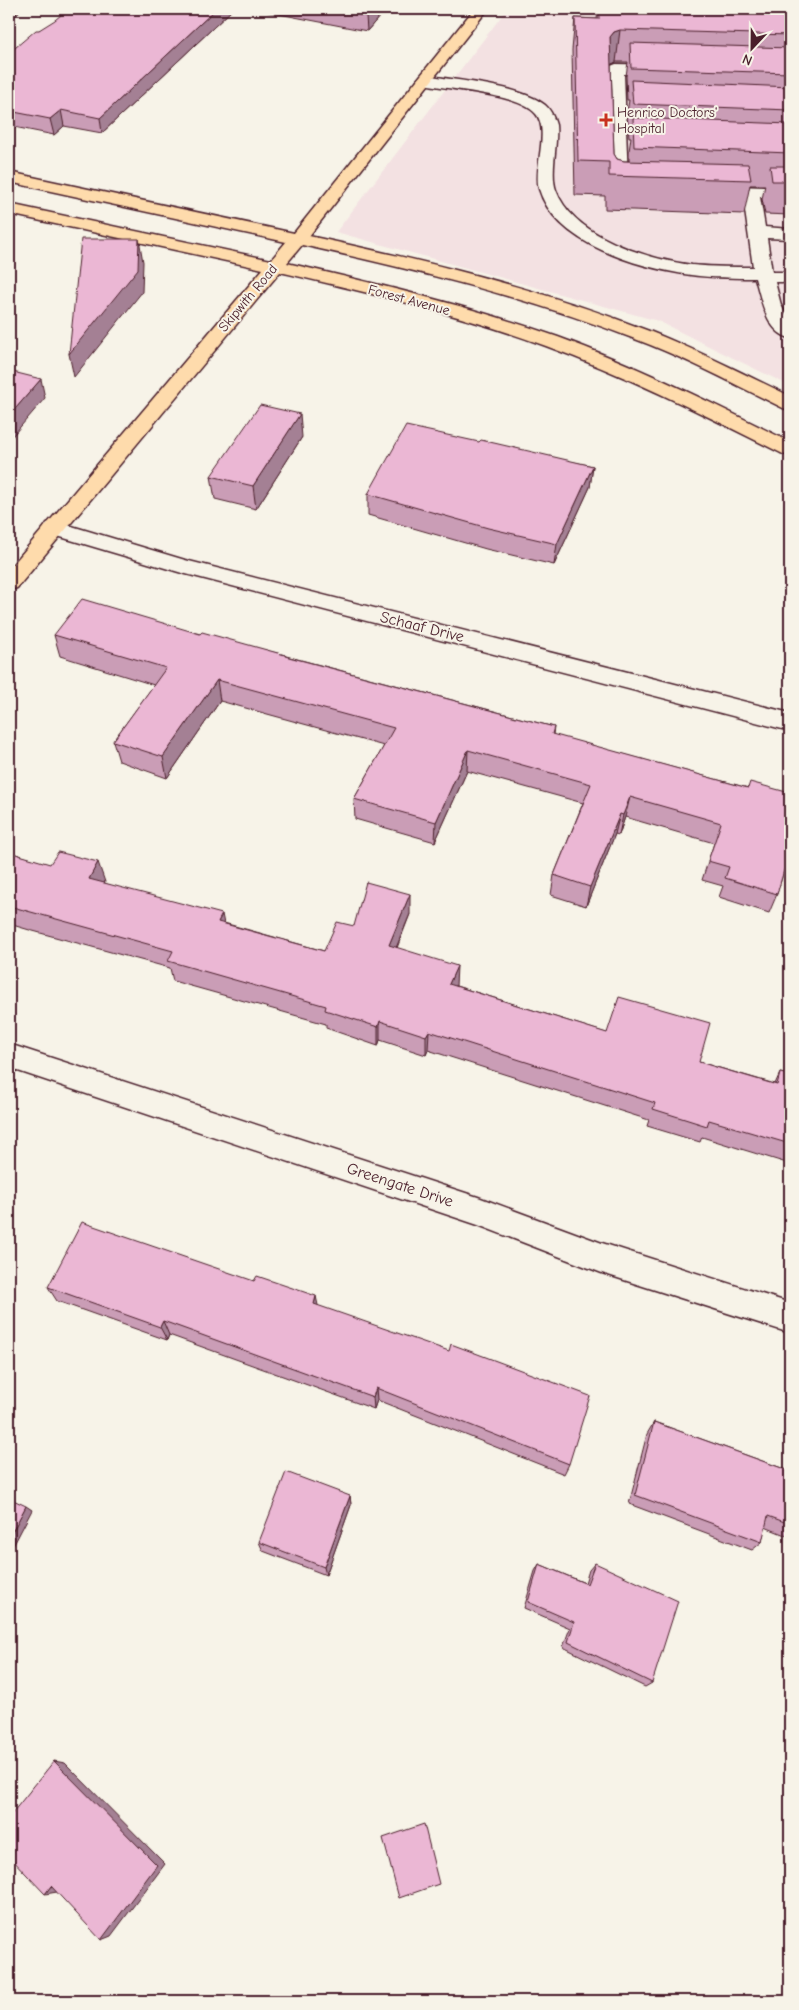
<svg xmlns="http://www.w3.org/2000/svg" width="799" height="2010" viewBox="0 0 799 2010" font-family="'Comic Neue',sans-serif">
<rect width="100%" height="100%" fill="#f7f3e8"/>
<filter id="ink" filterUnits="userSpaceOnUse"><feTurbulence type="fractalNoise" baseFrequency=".02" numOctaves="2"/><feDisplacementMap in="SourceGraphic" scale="10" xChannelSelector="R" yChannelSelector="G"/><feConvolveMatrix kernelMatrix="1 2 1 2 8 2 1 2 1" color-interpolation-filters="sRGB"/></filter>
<g filter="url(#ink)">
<!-- built -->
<path fill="#f3e1e2" d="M507 9H790V386L658 321 336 232Z"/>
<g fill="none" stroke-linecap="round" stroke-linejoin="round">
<defs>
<path id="minor" d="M9 9H20L14 15 9 16Z
M616 64 664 65 669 67 672 70 669 73 664 75 624 74 628 182 637 183 639 187 637 191H614L612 187 608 69 611 66Z
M425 75C457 81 520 85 545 105 551 110 554 118 556 125 558 144 550 173 556 190 573 237 648 259 692 265 712 267 733 267 753 267L743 196 705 194 703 190 705 186 711 185 790 188V198L760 197 765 227 790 229V239L767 238 772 272H790V282H775L781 305 790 322V338C766 332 761 298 755 278 734 278 712 278 691 275 640 268 556 245 539 189 533 169 550 131 536 114 519 93 446 90 420 83L417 80 420 77Z
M55 521 185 560 790 713V731L182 573 47 533 44 528 47 523Z
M9 1044 478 1197 602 1243 790 1303V1333L602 1273 478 1225 9 1068Z"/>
<path id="major" d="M474 9H488L309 236C425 261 539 288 649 331 697 350 744 374 790 396V410L783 408C734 384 686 358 635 339 527 297 415 270 302 245L287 263C378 284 470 306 558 337 638 366 714 404 790 442V456L783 454C705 415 628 376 546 346 460 314 369 293 280 272L17 588 9 590V569L263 269 9 214V204L271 260 286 242 9 182V172L294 233Z"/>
</defs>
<!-- minor casing -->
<use href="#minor" stroke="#4a1f2b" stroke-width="3"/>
<!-- major casing -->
<use href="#major" stroke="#4a1f2b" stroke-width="3"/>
<!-- minor -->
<use href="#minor" fill="#f7f3e8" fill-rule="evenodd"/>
<!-- major -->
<use href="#major" fill="#fedbac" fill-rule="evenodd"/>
</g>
<!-- wall -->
<path fill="#ca9db6" stroke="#4a1f2b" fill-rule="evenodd" d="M233 9 102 133 64 126 54 135 9 126V53L39 30Z
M253 9H386L367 31Z
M598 9H790V215L765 214 762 199 765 185H750L744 214 605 209V196L575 195 572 50 575 18 597 19ZM616 62H628L626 76 627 100H629L627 113 629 137H631L629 151V161H624L617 159 614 154 611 64Z
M302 437 256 509 215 499 211 476Z
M479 442 593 466 590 487 554 565 486 549 368 515V494Z
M200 634 285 655 286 656 554 727 553 735 748 788 790 793V862L787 861 777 894 769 913 719 897 723 886 702 880 714 843 625 817 619 835 615 834 586 906 551 895 554 875 583 803 467 771 435 842 355 819 354 799 384 746 220 701 167 778 119 761 113 741 154 685 60 656 54 635Z
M9 852 105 882 104 883 224 923 324 951 354 926 410 914 397 948 456 986 699 1062 775 1084 780 1073 790 1075V1164L702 1137 700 1142 647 1126 649 1120 428 1050 426 1055 380 1040 378 1046 326 1028V1024L173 981 170 968 33 931 9 924Z
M254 1281 318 1306 569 1464 564 1474 377 1400 374 1409 169 1335 167 1340 57 1301 48 1287Z
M654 1422 790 1471V1537L765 1527 762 1542 752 1550 629 1504 647 1434Z
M350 1496 351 1505 326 1575 263 1551 259 1542Z
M595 1563 652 1683 645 1687 563 1647 570 1628 524 1608 535 1571 539 1564 585 1583 589 1570Z"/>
<!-- shaded-wall -->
<path fill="#a48094" stroke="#4a1f2b" d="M216 9H233L102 133 100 118Z
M373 9H386L367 31 366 16Z
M620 30 616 62 610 65V37L614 32Z
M61 110 64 126 54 135 50 119Z
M139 239 143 262 142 292 74 377 69 354Z
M41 379 45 398 9 440V416Z
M300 414 302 437 256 509 253 486Z
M593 466 590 487 554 565 557 544Z
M217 680 220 701 167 778 163 757Z
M468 750 467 771 435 842 436 822Z
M630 797 625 817 619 835 623 815Z
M620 814 615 834 586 906 590 887Z
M98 862 105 882 96 899 89 879Z
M410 894V914L389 965V945Z
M222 914 226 934 218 922Z
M457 966 456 986 448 1003 449 984Z
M380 1021V1040L378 1046V1027Z
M429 1031 428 1050 426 1055V1036Z
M316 1296 319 1310 314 1304Z
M163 1321 169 1335 167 1340 160 1327Z
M376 1388 377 1400 374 1409 373 1397Z
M350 1496 351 1505 326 1575 324 1567Z
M26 1506 32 1510 11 1550 9 1548V1538Z
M54 1761 65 1763 165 1864 111 1936 101 1940Z
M51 1886 57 1892 45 1894Z"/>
<!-- building -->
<path fill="#ebb7d4" stroke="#4a1f2b" d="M68 9H216L100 118 61 110 50 119 9 111V53L36 30H39L55 20Z
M329 9H373L366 16Z
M599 9H790V35L620 30 614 32 610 37 614 154 617 159 624 161 748 164 751 180 609 176V162L578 161 575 18 599 19Z
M630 43 790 48V73L631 68Z
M631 80 790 87V110L633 104Z
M633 118 790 124V153L634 147Z
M770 166H790V181H772Z
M81 239H139L138 269 69 354Z
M9 371 41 379 9 416Z
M260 405 300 414 253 486 211 476Z
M406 426 479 442 481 440 593 466 557 544 488 528 368 494Z
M82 599 200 634 202 632 285 655V656L554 727 552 734 748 788 750 782 790 793V850L777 894 725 878 729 867 708 861 721 823 630 797 623 815 620 814 590 887 554 875 591 784 468 750 436 822 354 799 394 728 217 680 163 757 113 741 166 668 54 635Z
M9 852 50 864 58 852 98 862 89 879 222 914 218 922 324 951 337 922 354 926 366 882 410 894 389 945 457 966 449 984 607 1033 619 997 710 1023 699 1062 777 1085 780 1073 790 1075V1144L709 1120 707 1126 653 1109 655 1103 429 1031 426 1036 380 1021 378 1027 325 1010 326 1006 168 961 173 951 9 906Z
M82 1222 254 1281 257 1276 316 1296 314 1304 449 1351 451 1344 590 1396 569 1464 376 1388 373 1397 163 1321 160 1327 48 1287Z
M654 1422 790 1471V1524L768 1516 762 1542 635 1495Z
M286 1472 350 1496 324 1567 259 1542Z
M9 1498 26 1506 9 1538Z
M595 1563 678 1601 652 1683 568 1642 574 1622 528 1602 539 1564 587 1584Z
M54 1761 157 1865 101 1940 51 1886 45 1894 9 1856V1817Z
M424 1824 439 1884 399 1898 383 1838Z"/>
</g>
<!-- markers -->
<path fill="#c8321e" stroke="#f7f3e8" stroke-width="2" d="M603.5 112.5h5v5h5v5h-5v5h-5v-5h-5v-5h5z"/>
<g text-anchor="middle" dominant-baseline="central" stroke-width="4" stroke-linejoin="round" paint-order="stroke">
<!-- far-poi labels -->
<g font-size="14" fill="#4a1f2b" stroke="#f7f3e8" text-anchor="start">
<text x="617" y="112">Henrico Doctors'<tspan x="617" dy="16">Hospital</tspan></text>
</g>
<!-- far-street labels -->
<g font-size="14" fill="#4a1f2b" stroke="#f7f3e8">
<text transform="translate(248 298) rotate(-50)">Skipwith Road</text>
<text transform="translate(409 300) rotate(15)">Forest Avenue</text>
</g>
<!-- street labels -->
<g font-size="16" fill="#4a1f2b" stroke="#f7f3e8">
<text transform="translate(422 627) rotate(14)">Schaaf Drive</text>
<text transform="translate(400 1185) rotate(18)">Greengate Drive</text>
</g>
</g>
<!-- margin -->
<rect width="799" height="2010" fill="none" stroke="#f7f3e8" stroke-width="30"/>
<rect x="15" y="15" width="769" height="1980" fill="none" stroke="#4a1f2b" stroke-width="2" filter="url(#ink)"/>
<!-- north arrow -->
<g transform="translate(752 48) rotate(202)" stroke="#f7f3e8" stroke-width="4" paint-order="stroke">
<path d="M0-4L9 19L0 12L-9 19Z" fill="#4a1f2b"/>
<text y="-8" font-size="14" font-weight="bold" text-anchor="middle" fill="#4a1f2b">N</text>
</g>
</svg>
